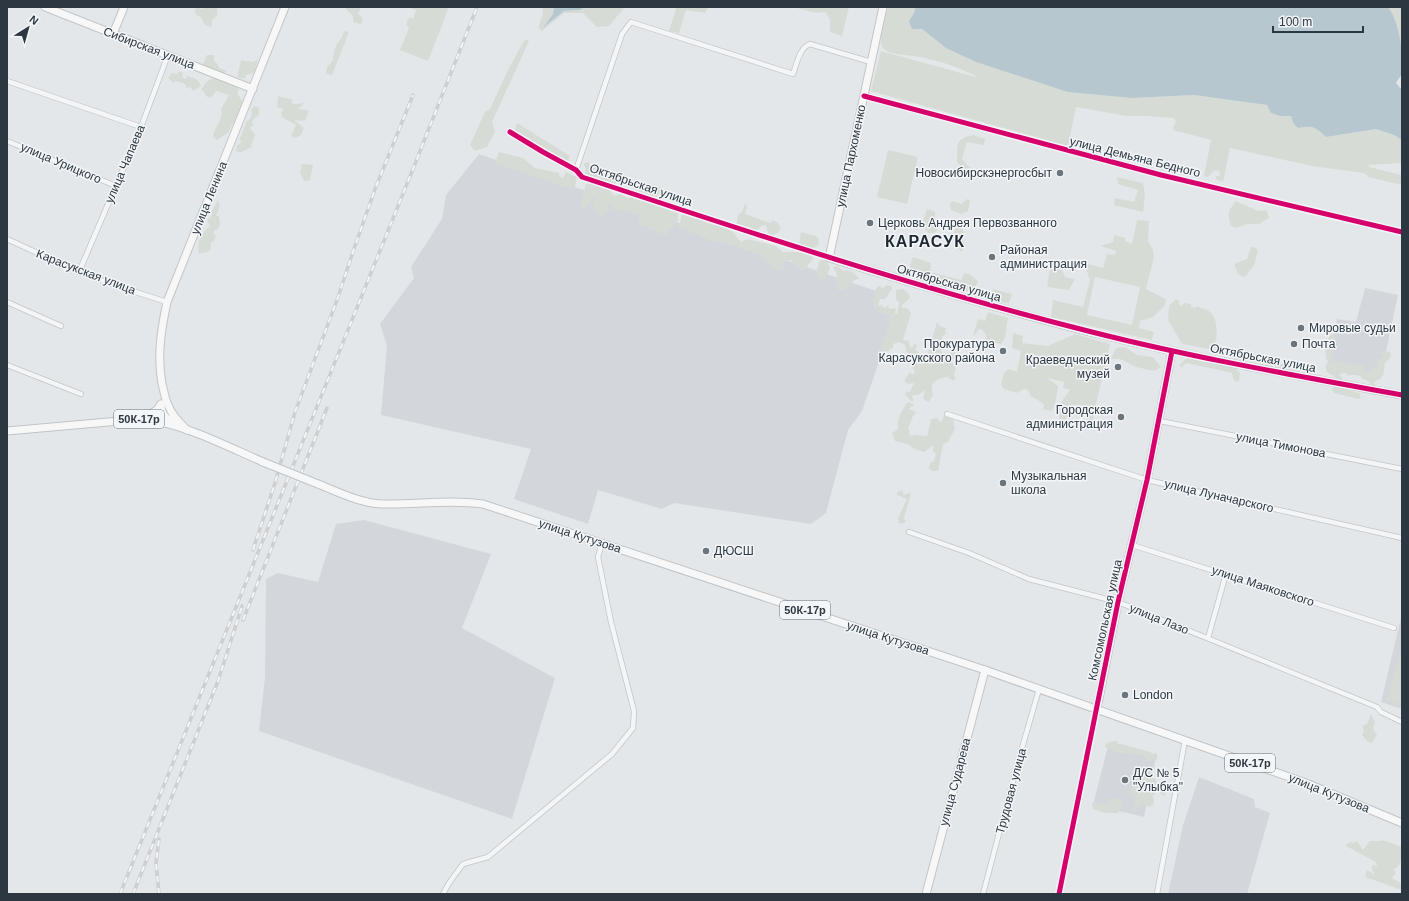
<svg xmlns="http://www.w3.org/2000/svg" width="1409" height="901" viewBox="0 0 1409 901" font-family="Arial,sans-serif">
<rect width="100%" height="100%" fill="#e4e7e9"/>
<!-- built -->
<path fill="#d3d7dc" d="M479 154 879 292 874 306 895 315 862 411 848 430 826 513 811 524 674 503 662 509 598 490 588 524 514 499 531 449 381 415 387 346 380 324 414 278 411 267 442 219 446 195Z
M1365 288 1398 295 1380 380 1326 369 1337 319 1356 322Z
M364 520 491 554 462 628 555 678 512 819 259 731 265 677 266 579 278 573 318 582 336 524Z
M1402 613V709L1381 702Z
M1108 746 1156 756 1144 817 1093 805Z
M1199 777 1254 799 1255 807 1270 813 1247 894H1168L1183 825Z"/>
<!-- green -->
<path fill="#d6dcd5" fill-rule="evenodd" d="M196 7 201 9 206 7 210 9V7H217V15L212 20V27L205 25 200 16 196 15 195 12Z
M344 7H360V10L358 14 361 16 363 21 360 24 353 22V16Z
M411 7H449L428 61 400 50 409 28 407 26V21L410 17 413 19 416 10 412 9Z
M542 7H556H554L553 14 545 27 564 11 580 10 585 7H625L609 26 597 27 583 13H564L542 31 538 28 543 14Z
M675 7H708L705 13 686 10 679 33 669 31 676 9Z
M793 7H849L842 36 830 32V20L826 12 816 13Z
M888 7H915L914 13 909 21 922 29 946 48 1133 98 1194 95 1267 105 1281 116H1291L1293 123 1318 128 1326 137 1376 129 1394 135 1402 140V163L1368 165 1369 167 1402 175V185L1369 177 1364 173 1312 166 1230 148 1223 182 1217 180 1215 177 1220 175 1219 171C1213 169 1212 173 1208 177L1204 176 1211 140 1173 130V127L1176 122 1174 118 1146 116H1127L1076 107 1068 146 871 91 881 51 979 78C956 65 931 58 905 55 897 54 887 54 882 47 878 39 886 16 888 7Z
M1388 7H1402V51L1395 20Z
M344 31 349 32 332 75 326 74 327 67C337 58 331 56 336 46 339 39 342 41 344 31Z
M525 39 529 41 492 122 495 132 487 147 475 151 470 145 485 112 490 109 510 66Z
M207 55H214V61L218 64 219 68 227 71 223 74 235 84 238 89V95L244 103 228 133 217 140 213 137C214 127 224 120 221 109L229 95 216 91 213 96 209 98 205 95V93L201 90C206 81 209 79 218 77L202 66Z
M258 59 254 73 246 75 245 79 237 77 241 60 253 62Z
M179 71 183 73 182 77 185 79 188 76C194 78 200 80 201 86L193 91 190 87 187 88 185 84 176 81 174 83 168 78 172 73 177 74Z
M278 96 293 100 291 103 295 104 305 103 298 109 309 110 305 121 294 120 304 128 301 135 295 138 291 136 296 125 282 117 281 113 283 109 277 107Z
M255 106 259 108C260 118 256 115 252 122L254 125 250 127 251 130 255 134 251 147 240 153 236 151 237 145 241 143V141L239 140 247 121 250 119 252 114 251 109Z
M517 123 570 156 568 162 515 130Z
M973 135 985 139 984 145 967 142 962 159 968 166 974 169 976 174 969 175 957 162C958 145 954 139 973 135Z
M888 150 918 157 907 204 877 197Z
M499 152 523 158 535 168 559 173V176L563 178 566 172 577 177 574 190 495 163Z
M588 162 590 165 616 173V186L600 181 595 178 592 180 583 175 586 172 584 163Z
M302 164 313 165 310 180 304 181 300 173Z
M1117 177 1143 183 1145 196 1143 212 1114 205 1115 198 1134 202 1138 190 1118 184Z
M596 182 608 187 614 196 621 194 627 198 635 197 678 213V220L666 235 639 224V215L622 210 616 211 612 208 610 203 607 206 609 210 603 216 596 213 593 205 596 199 593 197 585 208 580 207 586 184Z
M645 183 661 187 660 193 655 199 650 200 638 193 640 186Z
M967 199 970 201 968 211 961 214 951 210 950 204 953 201 961 204Z
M218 200 220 206 216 216H219L220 224 218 229 215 230 213 234 216 235 214 241 211 242V246L210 251 199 254C196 242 201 234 210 226L207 220 212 216 211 213Z
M1236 201 1258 211 1267 210 1269 218 1259 224H1247L1236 228 1231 226C1227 213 1228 211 1236 201Z
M745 204 747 205 745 214 770 223 773 220 778 223 781 228 777 233 770 238 762 236 768 233 766 225H763L756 231 736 225 738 215 742 212Z
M927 209 935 212V222L940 226 935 233H928L922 224Z
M682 214 702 220 711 224 723 226 732 231 741 242 748 239 776 246 783 252H799L812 255 813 259 804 270 800 269 791 260 783 262 784 268 778 271 767 263 760 255 732 245 710 240 679 227Z
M1137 220 1149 221 1148 241 1153 250 1154 257 1146 289 1166 299 1165 305 1153 317 1140 321 1139 328 1154 332 1152 340 1051 317 1053 300 1083 307 1090 280 1086 269 1088 264 1103 268 1107 254 1115 255 1116 251 1101 246 1113 242 1114 235 1125 238V241L1132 244ZM1095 277 1140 287 1132 325 1087 315Z
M956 227 961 228 964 232 963 240 966 246 961 252 952 238Z
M801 232 818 237 819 244C809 252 809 252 799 245Z
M1251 247H1254L1258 250 1254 266 1249 271 1246 276 1243 277 1238 274 1234 264 1247 259Z
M913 257 931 263 930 272 961 280 964 273 969 274 978 281 973 293 954 287 942 288 927 279 925 273 909 269Z
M820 260H827L830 269 825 279 819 280 816 272Z
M838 266 842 270 851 271 859 278 853 281 850 286 843 291 838 290 836 280 837 275 833 267Z
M1050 267 1062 270 1065 277 1075 279 1069 290 1047 287Z
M886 285 891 286 892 289 885 299H880L878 306 881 305 885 308 888 305 889 309 896 308 895 313 897 314 899 302 896 300V290L903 289 908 293 910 297 908 300 902 305V308H907L911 313 903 340 906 341 908 340 910 346 912 348 914 344 917 345 915 350 921 354 913 356 907 353 905 345 899 342 893 344V348L886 352 880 350 890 324 887 319 890 317 888 315 877 311 873 300 876 295 874 292 878 286H881V288L885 287Z
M993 289 1012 294 1009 303 998 302 990 296Z
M1176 299 1179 301V304L1181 306 1185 303 1191 304V307L1196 308 1197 306C1200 308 1206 309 1209 311 1219 319 1217 335 1215 345L1209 349 1182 344 1168 320 1169 306Z
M988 312 1008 318 1005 338 1001 344 985 341 986 335 982 329 978 330 976 334 973 336 978 319 985 321Z
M937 322 940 326 946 328 945 330 946 334 942 336V339L945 340 942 344 941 352 948 357 950 352H955V357L951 362 956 367 954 375 956 378 953 381 947 377C936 379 929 383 933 395L929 402 923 399 925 390 920 394 912 396 914 401H911L905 394 907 391 910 392 913 385H914V383L909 384 904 381 909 373 914 374 915 372 912 366 915 363H926L929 359 928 352Z
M1013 333 1023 336 1022 343 1048 346 1075 334 1110 344 1094 413 1091 429 1087 427V414L1082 405H1070L1067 418 1061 423C1055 408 1061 402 1070 390L1063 388 1064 382 1047 378 1058 386 1056 400 1052 411 1043 409 1044 404 1031 396 1028 390 1024 389 1017 393 1004 389 1001 385 1004 373 1008 369 1017 372 1021 351 1012 348Z
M1332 334 1335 337H1337C1335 345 1331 354 1332 361L1362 365 1364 369 1363 372 1367 373 1378 364 1377 360 1379 358 1381 360 1383 357 1381 353 1383 351 1390 352 1391 357 1385 363 1383 376 1374 382 1375 387H1372C1371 381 1366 380 1361 378L1360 374C1355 374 1351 376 1347 375L1345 372 1339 375 1342 378 1340 380 1327 372 1325 366 1328 365 1329 362 1326 359C1325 350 1325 340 1332 334Z
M1125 347 1137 355 1153 357 1161 367 1154 371 1136 367 1120 359H1111L1116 348Z
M1256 356 1277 361 1281 364 1286 365V368L1283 370 1279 369 1278 367 1254 362 1253 358Z
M1188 358 1235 368 1240 373 1239 381 1236 382 1233 378 1232 373C1217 370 1202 366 1186 363L1182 367 1179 366 1183 361Z
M1334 386 1359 393 1361 398 1358 399 1334 393 1332 390Z
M908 402 914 404V406L910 407 909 409 916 412 912 418 908 429 910 432 909 434 912 436 916 435 927 436 931 419 937 418 940 422 943 420 944 414 953 419 955 429 948 442 943 444 938 471H933L929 469 930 463 934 461 936 454 933 451V445L924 452 912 448C910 443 901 443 895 441L892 433 898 429C897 419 901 411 908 402Z
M902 490 904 495 909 493 911 494 904 518 906 522 900 524 898 521 899 516 907 499 897 495 898 492Z
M1400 657 1402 658V705L1387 700Z
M1371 714 1375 722 1373 728 1377 735 1372 743 1368 742 1362 735 1364 731 1362 726 1367 724Z
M1113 741H1117L1118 744H1121L1150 752 1153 754 1157 753V760L1154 759 1148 761H1146V757L1144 755 1127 753H1117L1114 750 1105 747 1106 744Z
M1143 769 1147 771 1149 777 1156 779V782C1161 784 1165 790 1165 796L1162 795 1155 785 1152 786 1155 788V794L1152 796 1154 799 1153 805 1148 807 1144 803 1138 807 1134 805 1135 802V796L1131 793C1132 784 1142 781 1138 771Z
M1112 798 1121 800 1123 804 1118 813H1105L1093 809 1092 802 1109 806 1108 802Z
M1383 840 1402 847C1402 856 1403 865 1394 869L1396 873 1392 878 1402 884V890L1365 877 1367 870 1375 875 1372 870V865L1377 866 1376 862 1346 846 1348 843 1351 842 1354 843 1357 841 1363 850 1370 841H1381Z"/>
<!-- water -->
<path fill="#b6c7d0" d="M554 7H585L580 10 564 11 543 28 553 14Z
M915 7H1388C1399 20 1404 55 1402 72 1402 76 1398 79 1396 83L1402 90V140L1394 135 1376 129 1326 137C1316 127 1312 125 1298 128L1293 123 1291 116H1281L1271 113 1267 105 1194 95 1133 98 1068 92 976 62 946 48 922 29H912L909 21 914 13Z"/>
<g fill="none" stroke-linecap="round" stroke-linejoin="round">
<defs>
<path id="street" d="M7 81 141 127
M864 96 1161 175 1402 232
M510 132 543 152 576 170 582 177 829 258
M7 141 116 186
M576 170 622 34 631 22 793 74C797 64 799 48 810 44L871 62
M7 239 79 272 117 286 167 302
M79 272 141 127 168 55
M7 302 61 326
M7 365 81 394
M947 414 1147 480 1402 538
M1160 421 1402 469
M909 532 969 553 1029 579 1118 602 1377 707 1381 712 1402 722
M1132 545 1394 628
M1208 638 1226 574
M443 894 449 883 463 864 488 857 612 754 633 728 634 711 611 622 598 557 602 543
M983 894 1016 769 1039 689
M1059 894 1097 709
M1157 894 1185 740"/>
<path id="secondary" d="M45 7 253 89
M883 7 829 258C917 284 1005 311 1094 333 1196 358 1299 376 1402 395
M113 34 124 7
M161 406C161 417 171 421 179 426
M142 419 157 410 161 404
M187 430C179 422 172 415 168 405 165 399 164 391 162 384 157 356 161 330 167 302L285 7
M1097 709 1118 602 1147 480 1172 351
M926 894 985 670"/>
<path id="primary" d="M7 431 142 419C183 423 226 446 263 462
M318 484C338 492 360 503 382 504 416 505 449 499 483 504L985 670 1306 783 1402 823"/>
</defs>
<!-- street casing -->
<use href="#street" stroke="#c3c5c7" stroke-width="6"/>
<!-- secondary casing -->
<use href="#secondary" stroke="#c3c5c7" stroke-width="9"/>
<!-- primary casing -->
<use href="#primary" stroke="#c1c4c6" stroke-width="9"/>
<!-- street -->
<use href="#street" stroke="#f4f5f6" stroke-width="4.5"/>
<!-- secondary -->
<use href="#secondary" stroke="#f7f7f8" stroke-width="7"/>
<!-- primary -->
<use href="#primary" stroke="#f7f7f8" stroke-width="7"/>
<defs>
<path id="rail" d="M253 550 275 483 295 412 337 300 355 246 375 189 413 95
M243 620 327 408
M120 894 413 169 477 7
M133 894 218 681 242 606
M159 894 156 863 159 839"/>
</defs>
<!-- rail casing -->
<use href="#rail" stroke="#cdcfd1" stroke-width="3.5"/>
<!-- rail -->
<use href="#rail" stroke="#f3f6f8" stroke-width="2" stroke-dasharray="6" stroke-linecap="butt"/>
<defs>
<path id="primary-bridge" d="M263 462 318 484"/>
</defs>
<!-- primary-bridge casing -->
<use href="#primary-bridge" stroke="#c1c4c6" stroke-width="9" stroke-linecap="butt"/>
<!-- primary-bridge -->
<use href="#primary-bridge" stroke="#f7f7f8" stroke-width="7"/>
<defs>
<path id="cycleway" d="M864 96 1161 175 1402 232
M510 132 543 152 576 170 582 177C751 233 920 289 1092 332 1194 358 1299 376 1402 395
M1059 894 1118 602 1147 480 1172 351"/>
</defs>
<!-- cycleway casing -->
<use href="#cycleway" stroke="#f3f6f8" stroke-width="8"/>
<!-- cycleway -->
<use href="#cycleway" stroke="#d6006c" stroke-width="5"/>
</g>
<!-- markers -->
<g fill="#6d757c" stroke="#f3f6f8" stroke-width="1.5">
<circle cx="1060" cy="173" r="4"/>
<circle cx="870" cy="223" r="4"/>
<circle cx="992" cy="257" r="4"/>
<circle cx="1301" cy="328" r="4"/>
<circle cx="1294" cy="344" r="4"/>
<circle cx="1003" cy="351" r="4"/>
<circle cx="1118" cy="367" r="4"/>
<circle cx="1121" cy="417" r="4"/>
<circle cx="1003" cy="483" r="4"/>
<circle cx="706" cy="551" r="4"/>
<circle cx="1125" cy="695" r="4"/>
<circle cx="1125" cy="780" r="4"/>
</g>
<g text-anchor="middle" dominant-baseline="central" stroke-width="3" stroke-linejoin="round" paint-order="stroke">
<!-- shield labels -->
<g fill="#f3f6f8" stroke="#687078" stroke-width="1">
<rect x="114" y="410" width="50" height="18" rx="3"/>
<rect x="780" y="601" width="50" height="18" rx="3"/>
<rect x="1225" y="754" width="50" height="18" rx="3"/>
</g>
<g font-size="11" font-weight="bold" fill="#2d3741">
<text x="139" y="419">50К-17р</text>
<text x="805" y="610">50К-17р</text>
<text x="1250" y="763">50К-17р</text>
</g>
<!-- street labels -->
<g font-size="12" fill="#2d3741" stroke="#f3f6f8">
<text transform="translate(149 48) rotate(21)">Сибирская улица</text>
<text transform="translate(851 156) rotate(-78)">улица Пархоменко</text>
<text transform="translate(1135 157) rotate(14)">улица Демьяна Бедного</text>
<text transform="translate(61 163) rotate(23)">улица Урицкого</text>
<text transform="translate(125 164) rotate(-67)">улица Чапаева</text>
<text transform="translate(641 185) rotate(19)">Октябрьская улица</text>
<text transform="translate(209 198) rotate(-68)">улица Ленина</text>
<text transform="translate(86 272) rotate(21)">Карасукская улица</text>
<text transform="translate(949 283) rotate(16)">Октябрьская улица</text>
<text transform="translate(1263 358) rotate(11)">Октябрьская улица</text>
<text transform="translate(1281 445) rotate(11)">улица Тимонова</text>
<text transform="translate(1219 496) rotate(13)">улица Луначарского</text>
<text transform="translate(580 536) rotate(18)">улица Кутузова</text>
<text transform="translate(1263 586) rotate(18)">улица Маяковского</text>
<text transform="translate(1159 619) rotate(22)">улица Лазо</text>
<text transform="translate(1105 620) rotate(-78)">Комсомольская улица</text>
<text transform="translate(888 638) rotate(18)">улица Кутузова</text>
<text transform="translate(955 782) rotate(-75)">улица Сударева</text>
<text transform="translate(1011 791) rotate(-75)">Трудовая улица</text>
<text transform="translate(1329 793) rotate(22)">улица Кутузова</text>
</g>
<!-- poi labels -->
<g font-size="12" fill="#2d3741" stroke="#f3f6f8" text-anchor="start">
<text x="1052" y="173" text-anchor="end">Новосибирскэнергосбыт</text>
<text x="878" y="223">Церковь Андрея Первозванного</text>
<text x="1000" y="250">Районая<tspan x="1000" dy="14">администрация</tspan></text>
<text x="1309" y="328">Мировые судьи</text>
<text x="995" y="344" text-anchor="end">Прокуратура<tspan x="995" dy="14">Карасукского района</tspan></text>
<text x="1302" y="344">Почта</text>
<text x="1110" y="360" text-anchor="end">Краеведческий<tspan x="1110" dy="14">музей</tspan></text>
<text x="1113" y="410" text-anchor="end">Городская<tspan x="1113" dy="14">администрация</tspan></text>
<text x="1011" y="476">Музыкальная<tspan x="1011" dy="14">школа</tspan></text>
<text x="714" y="551">ДЮСШ</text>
<text x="1133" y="695">London</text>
<text x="1133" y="773">Д/С № 5<tspan x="1133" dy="14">"Улыбка"</tspan></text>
</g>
<!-- district labels -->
<g font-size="16" font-weight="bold" letter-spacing="1" fill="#1f2832" stroke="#f3f6f8">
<text x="925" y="241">КАРАСУК</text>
</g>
</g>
<!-- border -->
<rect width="1409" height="901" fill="none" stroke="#2d3741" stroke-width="16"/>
<!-- north arrow -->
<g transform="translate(28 28) rotate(37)" stroke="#f3f6f8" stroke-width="3" paint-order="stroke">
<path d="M0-3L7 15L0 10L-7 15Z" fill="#2d3741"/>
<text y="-6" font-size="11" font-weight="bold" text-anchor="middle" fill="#2d3741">N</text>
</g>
<!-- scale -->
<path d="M1273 26v6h90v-6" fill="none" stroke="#2d3741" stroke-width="2"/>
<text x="1279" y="26" font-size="12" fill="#2d3741" stroke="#f3f6f8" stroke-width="3" paint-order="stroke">100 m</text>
</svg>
